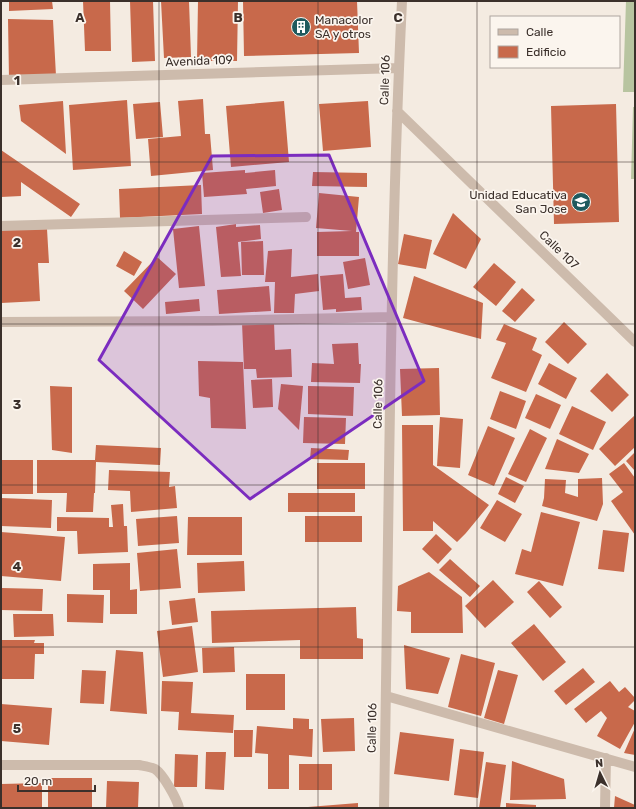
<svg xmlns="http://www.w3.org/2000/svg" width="636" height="809" viewBox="0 0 636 809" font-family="Rubik,sans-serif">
<rect width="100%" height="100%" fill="#f4ebe1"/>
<!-- green -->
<path fill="#b8c4a0" d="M626 1H635V92H623Z
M633 107H635V179H631Z"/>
<!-- building -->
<path fill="#c8694b" d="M9 1H52L53 9 9 11Z
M83 1H110L111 51H85Z
M130 1H153L155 61 132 62Z
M161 1H189L191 57 164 58Z
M198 1H238L237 61H197Z
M243 1H357L359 53 244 56Z
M8 19 53 20 56 76 9 79Z
M203 99 205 134H210L213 170 151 176 148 139 181 136 178 101Z
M127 100 131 166 73 170 69 105Z
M63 101 66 154 21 121 19 105Z
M284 101 289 162 231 167 226 106Z
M368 101 371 147 323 151 319 104Z
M160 102 163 137 136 139 133 104Z
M616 104 619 222 554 224 551 106Z
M1 150 80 204 71 217 21 182V196L1 197Z
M245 170V173L275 170 276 186 246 189 247 194 204 197 202 173Z
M313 172 367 173V187L312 186Z
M201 185 202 214 120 218 119 189Z
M279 189 282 210 263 213 260 192Z
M319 193 359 197 356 232H359V256H317V232L352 231 316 228Z
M453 213 481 239 466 269 433 254Z
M236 224V227L260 225 261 239 238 242 241 276 221 277 216 227Z
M199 226 205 286 179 288 173 229Z
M47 229 49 263H38L40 301 1 303V230Z
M404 234 432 240 426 269 398 264Z
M263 241 264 275H242L241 242Z
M292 249 291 277 318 274 319 291 295 294 294 313H274L275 282H265L268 251Z
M124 251 142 262 134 276 116 266Z
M157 257 176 274 143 309 124 291Z
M365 258 370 285 348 289 343 262Z
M494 263 516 282 496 306 473 287Z
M343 274 345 298 361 297 362 310 336 312V309L323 310 320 276Z
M414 276 483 303 481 339 403 318Z
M269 286 271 311 219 314 217 290Z
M522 288 535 300 515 322 502 311Z
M199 299 200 311 166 314 165 302Z
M274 322 275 350 291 349 292 377 257 378 256 369H244L242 323Z
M564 322 587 344 568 364 545 342Z
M504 324 537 338 532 350 542 355 526 392 491 378 506 343 496 340Z
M358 343 359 364H361L360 383 311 382 312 363 334 364 332 344Z
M198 361 243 362 246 429 211 428 210 398 199 396Z
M549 363 577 378 566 399 538 384Z
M439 368 440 415 402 416 400 369Z
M607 373 629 395 612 412 590 391Z
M272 379 273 407 253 408 251 380Z
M281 384 303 386 299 430 278 409Z
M50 386 72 387V453L52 450Z
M308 386 354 387 353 416 308 414Z
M500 391 526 401 516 429 490 419Z
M536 394 561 405 550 429 525 418Z
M572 406 606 422 593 450 559 434Z
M635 415V447L615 466 599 449Z
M304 417 346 418 345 444 303 443Z
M440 417 463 419 460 468 437 466Z
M402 425H433V465L489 505 466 533 457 542 433 521V531H403Z
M488 426 515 438 494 486 468 475Z
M530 429 547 438 526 482 508 474Z
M557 439 589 454 579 473 545 469Z
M96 445 161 448 160 465 96 462 95 493H94L93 512H66L67 493H37V460H95Z
M311 448 349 450 348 460 310 459Z
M635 452V471L626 461Z
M1 460H33V494H1Z
M317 463H365V489H317Z
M624 463 635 478V535L611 501 623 492 609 474Z
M109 470 170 472 169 487 175 486 177 508 131 512 130 491 108 490Z
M506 477 524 486 515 503 498 494Z
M602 478 603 504 597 521 542 506 544 498 545 479 566 480 565 493 578 497V479Z
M288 493H355V512H288Z
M1 498 52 500 51 528 1 526Z
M497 500 522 514 505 542 480 528Z
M123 504 124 526H127L128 552 78 554 77 531H57V517L109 518V527H113L111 505Z
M541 512 580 522 563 586 515 574 522 549 531 552Z
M177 516 179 543 138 546 136 519Z
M305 516H362V542H305Z
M188 517H242V555H187Z
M603 530 629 533 624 572 598 569Z
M1 532 65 537 61 581 1 576Z
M436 534 452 549 438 564 422 549Z
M177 549 181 588 140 591 137 553Z
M450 559 480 586 470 597 439 570Z
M244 561 245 591 198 593 197 563Z
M130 563V590L137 589V614H110V590H93V564Z
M429 572 462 597 463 633H411V612L397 611 398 586Z
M493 580 514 602 485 628 465 606Z
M539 581 562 607 550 618 527 592Z
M2 588 43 589 42 611 1 610Z
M67 594 104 595 103 623 67 622Z
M195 598 198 622 172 625 169 601Z
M356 607 357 638 363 639V659H300V640L212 643 211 611Z
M13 614H53L54 636 14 637Z
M534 624 566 662 543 681 511 643Z
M192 626 198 672 163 677 157 631Z
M1 640H35L34 643H44V654H35L34 679H1Z
M404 645 450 658 438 694 406 689Z
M234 647 235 672 203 673 202 648Z
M116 650 143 652 147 714 110 711Z
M461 654 495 663 481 716 448 707Z
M583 668 595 682 566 705 554 691Z
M82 670 106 671 104 704 80 703Z
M498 670 518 675 504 724 484 718Z
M246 674H285V710H246Z
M162 681 193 682 191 713 234 715 233 733 178 730 179 712 161 711Z
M610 681 619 692 625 687 635 698V700L628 707 635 711V722L620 749 597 736 607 718 601 711 586 723 574 709Z
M1 704 52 708 49 745 1 741Z
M293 718 309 719V729H313L312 757 289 755V789H268V754L255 753 257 726 293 729Z
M354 718 355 751 323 752 321 719Z
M635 728V755L624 753Z
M234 730H253L252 757H234Z
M400 732 454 739 449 781 394 774Z
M460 749 484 752 478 798 454 795Z
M206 752H226L224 790 205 789Z
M175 754 198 755 197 787H174Z
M512 761 564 779 566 799 510 800Z
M486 762 506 765 500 808H479Z
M299 764H332V790H299Z
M48 778H92V808H48Z
M107 781 139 782 138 808H106Z
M42 783V808H1V784Z
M615 796 635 805V808H614Z
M358 803V808H308V807Z
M506 803 536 805V808H506Z"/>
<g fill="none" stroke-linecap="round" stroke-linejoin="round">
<!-- minor -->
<path stroke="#cdbbac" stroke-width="10" d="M1 80 399 68
M397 111 635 342
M1 226 306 217
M1 322 212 321 392 317
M386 696 635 767
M1 765H139C144 766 151 767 155 769 163 774 177 799 179 808
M384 808C389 539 389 270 402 1
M605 808 606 758"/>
</g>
<!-- marked area -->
<path fill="#7b2cbf" fill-opacity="0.2" stroke="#7b2cbf" stroke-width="3" stroke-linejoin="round" d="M329 155 424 381 250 499 99 360 212 156Z"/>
<!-- grid -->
<path fill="none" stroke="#3b302b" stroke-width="1" stroke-opacity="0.55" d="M159 1V808M318 1V808M477 1V808M1 162H635M1 324H635M1 485H635M1 647H635"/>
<!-- icons -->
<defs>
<symbol id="building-disc" viewBox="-11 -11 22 22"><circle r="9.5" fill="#1f5a5e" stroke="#fbf5ee"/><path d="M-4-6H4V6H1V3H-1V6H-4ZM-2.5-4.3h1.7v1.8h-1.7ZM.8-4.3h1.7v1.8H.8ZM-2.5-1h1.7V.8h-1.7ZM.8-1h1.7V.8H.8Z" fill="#fff"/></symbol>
<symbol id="school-disc" viewBox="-11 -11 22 22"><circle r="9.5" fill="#1f5a5e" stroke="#fbf5ee"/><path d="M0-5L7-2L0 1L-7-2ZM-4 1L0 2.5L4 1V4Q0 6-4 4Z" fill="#fff"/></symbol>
</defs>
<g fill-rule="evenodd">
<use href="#building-disc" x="290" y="16" width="22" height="22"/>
<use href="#school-disc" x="570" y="191" width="22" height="22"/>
</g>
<g text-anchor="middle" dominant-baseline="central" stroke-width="3.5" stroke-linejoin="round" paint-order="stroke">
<!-- poi labels -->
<g font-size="12" fill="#3b302b" stroke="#fbf5ee" text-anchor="start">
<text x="315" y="20">Manacolor<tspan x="315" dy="14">SA y otros</tspan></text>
<text x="567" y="195" text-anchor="end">Unidad Educativa<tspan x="567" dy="14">San Jose</tspan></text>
</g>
<!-- street labels -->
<g font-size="12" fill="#3b302b" stroke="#fbf5ee">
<text transform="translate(199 61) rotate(-2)">Avenida 109</text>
<text transform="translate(385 80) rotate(-88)">Calle 106</text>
<text transform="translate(559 250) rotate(44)">Calle 107</text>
<text transform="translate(378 404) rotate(-89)">Calle 106</text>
<text transform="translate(372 728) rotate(-89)">Calle 106</text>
</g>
</g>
<g font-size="13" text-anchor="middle" font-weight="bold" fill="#3b302b" stroke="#fbf5ee" stroke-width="3.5" stroke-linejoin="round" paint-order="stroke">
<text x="80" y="22">A</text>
<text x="238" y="22">B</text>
<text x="398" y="22">C</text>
<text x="17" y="85">1</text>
<text x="17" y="247">2</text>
<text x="17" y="409">3</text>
<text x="17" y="571">4</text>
<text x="17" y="733">5</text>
</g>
<!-- border -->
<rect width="636" height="809" fill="none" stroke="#3b302b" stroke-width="4"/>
<!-- legend -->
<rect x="490" y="16" width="130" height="52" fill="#fbf5ee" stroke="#aea6a0"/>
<rect x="498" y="29" width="20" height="6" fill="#cdbbac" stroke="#aea6a0"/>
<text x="526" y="36" font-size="12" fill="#3b302b">Calle</text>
<rect x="498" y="46" width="20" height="12" fill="#c8694b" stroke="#aea6a0"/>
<text x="526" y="56" font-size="12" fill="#3b302b">Edificio</text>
<!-- north arrow -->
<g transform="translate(600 773) rotate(355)" stroke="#fbf5ee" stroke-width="3" paint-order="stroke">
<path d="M0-3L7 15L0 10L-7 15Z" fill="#3b302b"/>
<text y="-6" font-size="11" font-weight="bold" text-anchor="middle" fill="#3b302b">N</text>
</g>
<!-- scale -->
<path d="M18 785v6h77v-6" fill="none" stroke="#3b302b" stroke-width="2"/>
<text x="24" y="785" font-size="12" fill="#3b302b" stroke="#fbf5ee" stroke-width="3" paint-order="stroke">20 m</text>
</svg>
